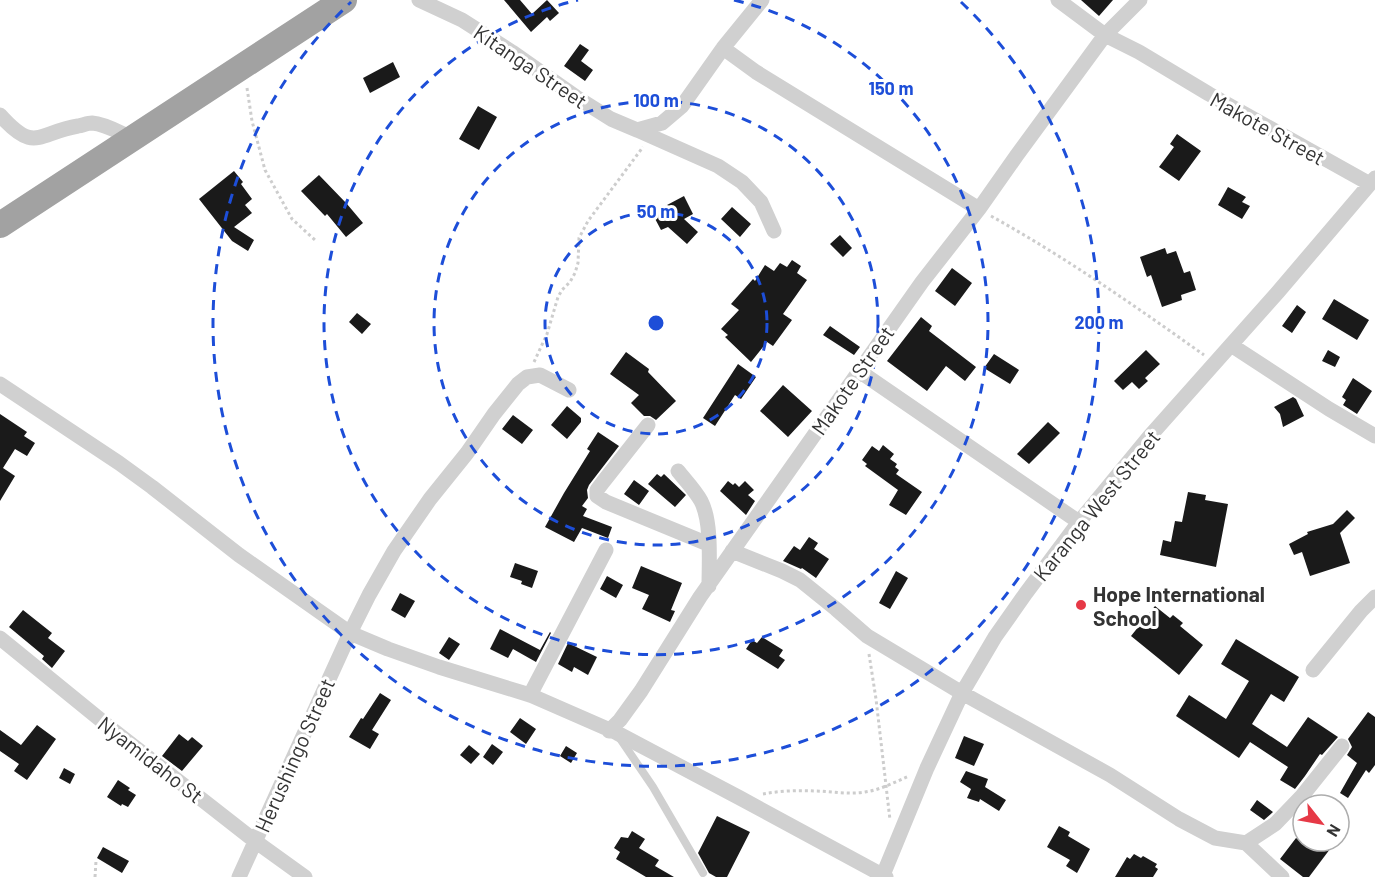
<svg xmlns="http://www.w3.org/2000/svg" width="1375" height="877" viewBox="0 0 1375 877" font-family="Barlow,sans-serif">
<rect width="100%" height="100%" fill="#fff"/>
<!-- building -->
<path fill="#1a1a1a" d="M504 0H520L532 14 547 0 559 13 550 21 547 17 531 32Z
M1081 0H1113L1099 16Z
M580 44 589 50 581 61 593 70 585 81 564 66Z
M393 62 400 77 370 93 363 78Z
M478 106 497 117 479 150 459 139Z
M1177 134 1201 151 1179 181 1159 167 1174 147 1170 144Z
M234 171 243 182 241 184 252 199 245 205 252 213 234 227 254 240 248 251 232 241 199 199Z
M319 175 347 204 363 223 346 237 327 214 325 216 301 191Z
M1228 187 1246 197 1242 202 1250 206 1242 219 1218 205Z
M684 196 693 214 684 219 698 232 687 244 668 227 661 230 652 213Z
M732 207 751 224 740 237 721 219Z
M840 235 852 248 843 257 830 244Z
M1165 248 1167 254 1176 251 1184 273 1190 271 1196 290 1181 295 1182 300 1162 307 1151 275 1147 277 1140 257Z
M792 260 801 266 797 273 807 280 783 314 792 320 773 346 767 342 751 362 725 337 728 335 721 329 739 310 731 304 753 279 755 281 765 265 774 271 780 263 787 267Z
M952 268 972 283 955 306 935 291Z
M1334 299 1369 320 1357 340 1322 319Z
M1297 305 1306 312 1292 333 1282 326Z
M357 313 371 324 362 334 349 322Z
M921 317 932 326 929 331 976 367 965 381 946 366 927 391 887 361Z
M830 326 860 347 854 355 823 335Z
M1146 350 1160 364 1145 378 1148 381 1139 389 1132 382 1123 390 1114 381Z
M1328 350 1340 357 1335 367 1322 361Z
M626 352 649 369 648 372 676 401 656 420 650 416H644L631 403 639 395 610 374Z
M994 354 1019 370 1010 384 984 368Z
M738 364 756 377 741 399 735 395 715 426 703 418Z
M1353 378 1372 391 1357 414 1343 405 1346 400 1342 397Z
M783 385 812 411 788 437 760 411Z
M1293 397 1296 399 1304 416 1283 427 1280 414 1274 407Z
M567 406 581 418V422L567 439 551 425Z
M0 414 27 432 24 436 35 443 27 456 15 449 3 468 15 476 0 501Z
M513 415 533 430 522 444 502 429Z
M1048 422 1060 433 1029 464 1017 454Z
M598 432 619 446 589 485 587 490 588 498 582 506 587 509 583 516 612 527 608 538 582 528 574 542 545 527 564 493 590 451 587 449Z
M883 445 894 454 890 459 897 464 895 467 899 470 896 474 922 492 906 515 889 505 898 490 865 466 867 464 862 460 872 446 879 451Z
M657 474 661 477 664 474 686 495 675 507 648 484Z
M634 480 649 491 639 505 624 494Z
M728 481 733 485 735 483 739 487 745 481 754 490 748 495 755 501 746 515 720 491Z
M1188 492 1206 495 1205 500 1228 504 1216 567 1160 555 1163 540 1171 542 1175 521 1182 522Z
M1347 510 1355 518 1340 533 1350 563 1310 576 1302 552 1294 555 1289 544 1308 534 1307 532 1333 524Z
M809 537 818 543 814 549 829 559 816 578 802 568 801 569 783 561 794 546 800 550Z
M515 563 538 571 532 588 521 584 522 581 510 577Z
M641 566 682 583 671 610 675 611 670 622 642 609 649 595 632 588Z
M896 571 908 578 890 609 879 603Z
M607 576 623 585 616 598 600 589Z
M400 593 415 601 405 618 391 610Z
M1155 606 1170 618 1173 615 1183 623 1180 626 1203 645 1179 675 1131 636Z
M23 610 52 633 48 638 65 651 52 668 42 659 44 656 9 627Z
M500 629 540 650 550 632 551 633 536 662 513 649 508 658 490 649Z
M449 637 460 644 449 660 439 653Z
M762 637 783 650 779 656 785 660 778 669 746 649 752 640 757 643Z
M1236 639 1299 677 1284 702 1271 694 1252 724 1287 747 1308 717 1338 737 1322 755 1320 754 1305 776 1295 789 1280 780 1288 767 1250 742 1239 758 1176 716 1189 695 1226 719 1249 681 1221 664Z
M568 643 597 657 588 675 574 667 572 672 558 664Z
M380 693 391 700 372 730 379 734 370 749 349 737 361 718 363 719Z
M1368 712 1375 717V765L1369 773 1366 770 1348 798 1340 793 1357 763 1347 755 1352 747 1348 739Z
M520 718 536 729 526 744 510 732Z
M37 725 56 739 27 780 14 771 19 764 0 751V730L21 745Z
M179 734 188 741 192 737 203 746 182 771 162 756Z
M964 736 984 744 974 766 955 758Z
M492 744 503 752 493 765 483 757Z
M469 745 480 754 471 764 460 755Z
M566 746 577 753 571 763 560 756Z
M64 768 75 774 70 784 59 778Z
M966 771 988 779 985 787 1006 800 999 811 980 799 979 802 967 798 971 789 960 782Z
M118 780 130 788 128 790 136 795 128 807 122 804 121 806 107 797Z
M1257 800 1273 812 1264 820 1250 810Z
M717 816 750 832 727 877H716L709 873 698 853Z
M1059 826 1070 832 1068 836 1090 849 1077 873 1066 866 1070 860 1047 847Z
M632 831 645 839 639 848 659 860 655 866 674 877H646L616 859 620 852 614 848 621 837 628 838Z
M1296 838 1301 841H1336L1309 877H1303L1280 859Z
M103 847 129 861 122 873 97 858Z
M1134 854 1141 858 1143 856 1157 864 1155 867 1158 869 1153 877H1115L1127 857 1130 859Z"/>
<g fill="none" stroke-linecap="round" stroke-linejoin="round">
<!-- path -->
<path stroke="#cdcdcd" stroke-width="3" stroke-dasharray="3 3" stroke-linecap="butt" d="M247 88 252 121 265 170 292 219 315 240
M991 216C1065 257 1135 306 1204 355
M534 362 547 334 558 297 562 290 570 282 575 273 578 263 579 238 588 221 643 147
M869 654 876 699 890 820
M763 794C779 791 797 790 814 791 831 791 848 795 865 792 880 790 895 782 909 776
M95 877 96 861"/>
<!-- service -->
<path stroke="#d0d0d0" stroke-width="8" d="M619 737 653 787 703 873"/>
<!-- minor -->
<path stroke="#d0d0d0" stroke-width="15" d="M419 0 462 20 512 52 576 97 611 119 637 130 662 123 682 106 723 48 762 0
M1058 0 1105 35 1140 0
M723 48 756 72 979 209
M0 115C35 154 37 133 78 126 83 125 88 123 92 123 106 124 120 133 132 138
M637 130 718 166 742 182 761 202 774 231
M1231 345 1329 409 1375 436
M859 371 1079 522
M0 384 119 463 152 487 239 555 350 633 388 649 439 667 530 695 617 733 740 798 886 877
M648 425 603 482 597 490V496L606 502 708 544
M678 471C686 481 695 490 701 501 712 522 709 562 709 586
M732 551 782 571 800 580 836 609 867 636 962 693 1110 775 1179 819 1215 838 1246 843 1275 824 1302 796 1342 746
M0 638 113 730 255 841 305 877
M1313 670 1361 611 1375 597
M530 695 606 550
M609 731 620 720 641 691 700 597 922 282 979 209 1017 155 1105 35 1139 52 1209 94 1370 184
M1246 843 1282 877
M883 875 927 768 962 693 995 637 1026 593 1079 522 1149 437 1278 292 1375 178
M239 877 350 633 369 595 394 551 430 499 467 453 494 414 518 384 527 377 540 375 569 390"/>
<!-- trunk -->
<path stroke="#a2a2a2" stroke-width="26" d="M0 225 344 0"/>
</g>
<!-- distance rings -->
<g fill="none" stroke="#1d4ed8" stroke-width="3" stroke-dasharray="10 8">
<circle cx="656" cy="323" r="111"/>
<circle cx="656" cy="323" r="222"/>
<path d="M734 0A332 332 0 1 1 578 0"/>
<path d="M961 2A443 443 0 1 1 351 2"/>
</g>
<!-- markers -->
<circle fill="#e63946" stroke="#fff" stroke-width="2" cx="1081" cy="605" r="6"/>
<g text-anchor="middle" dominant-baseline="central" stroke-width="6" stroke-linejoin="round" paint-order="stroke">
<!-- street labels -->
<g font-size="21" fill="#333" stroke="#fff">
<text transform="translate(531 66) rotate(34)">Kitanga Street</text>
<text transform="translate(1268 128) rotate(29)">Makote Street</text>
<text transform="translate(852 380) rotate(-55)">Makote Street</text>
<text transform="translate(1096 505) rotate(-51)">Karanga West Street</text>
<text transform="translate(294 755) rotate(-66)">Herushingo Street</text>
<text transform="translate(151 759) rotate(38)">Nyamidaho St</text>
</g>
<!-- poi labels -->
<g font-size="21" font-weight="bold" fill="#333" stroke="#fff" text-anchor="start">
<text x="1093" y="593">Hope International<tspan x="1093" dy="24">School</tspan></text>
</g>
</g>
<circle cx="656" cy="323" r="9" fill="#1d4ed8" stroke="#fff" stroke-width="3"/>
<g font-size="18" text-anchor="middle" font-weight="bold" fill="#1d4ed8" stroke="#fff" stroke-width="6" stroke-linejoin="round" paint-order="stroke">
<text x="891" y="95">150 m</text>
<text x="656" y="107">100 m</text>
<text x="656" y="218">50 m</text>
<text x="1099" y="329">200 m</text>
</g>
<!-- north arrow -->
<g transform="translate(1321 823) rotate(121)"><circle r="28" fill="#ffffff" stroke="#adadad" stroke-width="1.5"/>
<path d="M0-4.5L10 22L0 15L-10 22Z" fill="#e63946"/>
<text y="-9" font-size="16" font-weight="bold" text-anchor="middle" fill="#333333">N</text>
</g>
</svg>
